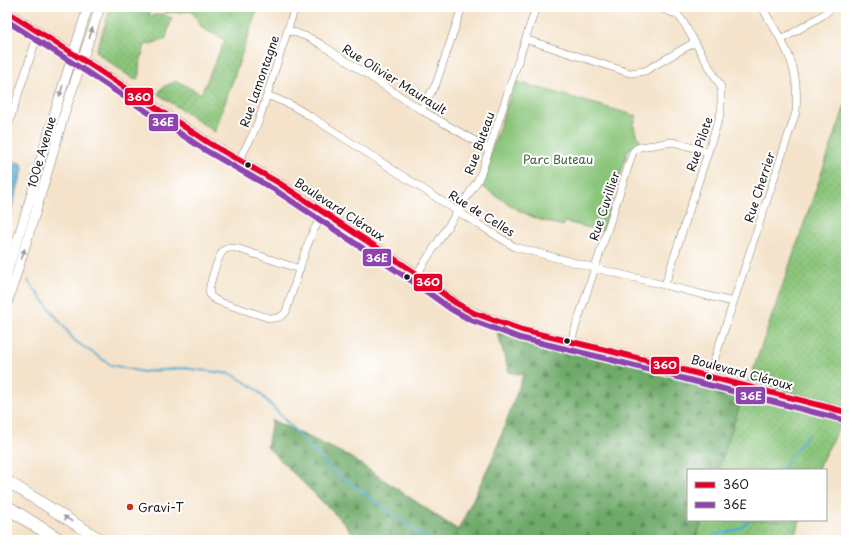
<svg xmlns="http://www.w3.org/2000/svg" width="853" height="547" viewBox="0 0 853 547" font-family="'Playpen Sans',sans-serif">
<defs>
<pattern id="grass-dots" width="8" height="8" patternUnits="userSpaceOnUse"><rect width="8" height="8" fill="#8ac57a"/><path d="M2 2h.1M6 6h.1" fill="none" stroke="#76a969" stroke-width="1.8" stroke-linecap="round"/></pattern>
<pattern id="forest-firs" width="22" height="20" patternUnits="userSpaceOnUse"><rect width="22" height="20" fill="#6faa6a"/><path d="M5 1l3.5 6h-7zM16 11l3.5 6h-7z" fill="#5a8a56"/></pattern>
<pattern id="water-rules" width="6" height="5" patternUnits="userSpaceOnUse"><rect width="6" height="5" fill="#56abd2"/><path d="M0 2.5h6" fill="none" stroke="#468aaa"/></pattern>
</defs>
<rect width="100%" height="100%" fill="#fff"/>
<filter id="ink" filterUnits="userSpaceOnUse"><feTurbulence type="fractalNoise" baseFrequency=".025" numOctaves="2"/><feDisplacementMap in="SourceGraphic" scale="8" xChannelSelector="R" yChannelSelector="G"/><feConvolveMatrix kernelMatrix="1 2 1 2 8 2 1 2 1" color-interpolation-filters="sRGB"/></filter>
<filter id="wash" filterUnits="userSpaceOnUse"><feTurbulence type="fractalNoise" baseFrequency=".012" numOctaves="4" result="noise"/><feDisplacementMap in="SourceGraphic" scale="16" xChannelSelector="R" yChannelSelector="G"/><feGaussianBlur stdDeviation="0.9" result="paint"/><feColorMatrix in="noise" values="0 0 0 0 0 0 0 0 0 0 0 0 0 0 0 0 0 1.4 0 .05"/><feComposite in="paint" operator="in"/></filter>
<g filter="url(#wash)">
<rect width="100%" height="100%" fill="#f4e3ca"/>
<!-- grass -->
<path fill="url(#grass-dots)" stroke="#53704b" d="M111 7H151L149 16 161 14 172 18 165 40 145 45 139 66V78L133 79 96 52Z
M165 7H258L215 132 158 94 163 87 177 81 201 94 225 40 202 28 192 11 164 13Z
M846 103V414L817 470H718L744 393 750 379Z
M702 520H800L795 540H695Z"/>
<!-- forest -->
<path fill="url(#forest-firs)" stroke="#466343" d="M495 325 513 332 744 393 718 470H688V520H702L695 540H356L346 525 267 447 272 420 347 455 458 530 495 453 523 375 509 372Z"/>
<!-- park -->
<path fill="#8ac57a" stroke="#53704b" d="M515 81 637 116C631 128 635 131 641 142L634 145 627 153 603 231 565 222 563 226 537 219 516 209 480 185Z"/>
<!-- water -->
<path fill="url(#water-rules)" stroke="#396477" d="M15 162 22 163 23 170 7 225V179Z"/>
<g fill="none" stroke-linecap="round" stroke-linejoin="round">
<!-- stream -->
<path stroke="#56abd2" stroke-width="2" d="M28 281 75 341 111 365 143 372 183 368 232 374 256 389 330 468 428 540
M781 470 808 434
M710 540 715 534C728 533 741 531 749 520"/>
</g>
</g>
<g filter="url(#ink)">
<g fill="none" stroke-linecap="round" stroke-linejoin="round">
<defs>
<path id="minor" d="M658 7 678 15 682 20 721 87V112L665 285
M288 30 310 38 322 45 421 110 489 149
M525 39 630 73 645 71 695 42
M781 40 823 15 833 7
M267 95 291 105 310 116 457 211 515 247 595 268 733 302
M421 110 436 84 462 7
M7 129 35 43 40 33
M239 160 251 138 259 120 295 7
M300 269 236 248C232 248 228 247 224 250 219 254 207 288 210 295 212 299 216 300 220 302L269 318C276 319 281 318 286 312 290 298 295 284 299 270 306 249 311 230 325 213
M417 274 478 180 482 171 536 7
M571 341 633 152 636 149 640 147 673 142 708 152
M709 376 796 112C797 98 797 85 794 72 790 51 772 25 762 7"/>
<path id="tertiary" d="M7 12 94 67 209 143 279 183 417 274 456 303 474 313 522 330 610 351 846 412
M7 273 32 193 37 172 57 105 88 7
M7 304 36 211 66 108 100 7"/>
<path id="primary" d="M7 481 101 540"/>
<path id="motorway" d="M7 507 59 540"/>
</defs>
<!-- minor casing -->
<use href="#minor" stroke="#888073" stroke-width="8"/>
<!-- tertiary casing -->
<use href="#tertiary" stroke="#888073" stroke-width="10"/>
<!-- primary casing -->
<use href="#primary" stroke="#888073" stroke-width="12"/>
<!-- motorway casing -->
<use href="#motorway" stroke="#888073" stroke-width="14"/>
<!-- minor -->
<use href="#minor" stroke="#fff" stroke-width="7"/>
<!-- tertiary -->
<use href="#tertiary" stroke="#fff" stroke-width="9"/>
<!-- primary -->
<use href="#primary" stroke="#fff" stroke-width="11"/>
<!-- motorway -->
<use href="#motorway" stroke="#fff" stroke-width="13"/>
<defs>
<path id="bus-1" d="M7 12 94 67 209 143 279 183 417 274 456 303 474 313 522 330 610 351 846 412"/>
<path id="bus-2" d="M7 21 90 74 205 150 275 190 412 281 451 309 471 320 520 338 608 359 844 420"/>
</defs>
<!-- bus-1 casing -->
<use href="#bus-1" stroke="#fff" stroke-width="9"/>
<!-- bus-2 casing -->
<use href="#bus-2" stroke="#fff" stroke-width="9"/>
<!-- bus-1 -->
<use href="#bus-1" stroke="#e4002b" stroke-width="6"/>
<!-- bus-2 -->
<use href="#bus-2" stroke="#8e44ad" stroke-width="6"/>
</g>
<!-- one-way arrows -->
<defs><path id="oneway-solid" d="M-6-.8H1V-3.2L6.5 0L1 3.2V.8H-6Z"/></defs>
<g fill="#999">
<use href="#oneway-solid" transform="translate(91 33) rotate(-71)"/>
<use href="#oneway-solid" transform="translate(61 91) rotate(108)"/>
<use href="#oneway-solid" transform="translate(23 254) rotate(-72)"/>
<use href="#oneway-solid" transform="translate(68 519) rotate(-148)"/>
</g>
</g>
<!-- markers -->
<g fill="#1c1c1c" stroke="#fff" stroke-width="1.5">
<circle cx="248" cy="165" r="3.5"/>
<circle cx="407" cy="277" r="3.5"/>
<circle cx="567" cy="341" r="3.5"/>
<circle cx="709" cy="377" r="3.5"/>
</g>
<circle fill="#c8321e" stroke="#fff" stroke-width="1.5" cx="130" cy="507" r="4"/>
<g text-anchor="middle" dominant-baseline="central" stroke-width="4" stroke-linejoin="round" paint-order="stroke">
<!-- street labels -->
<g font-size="12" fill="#1c1c1c" stroke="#fff">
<text transform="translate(395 79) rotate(32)">Rue Olivier Maurault</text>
<text transform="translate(259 81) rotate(-71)">Rue Lamontagne</text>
<text transform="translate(479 143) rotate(-70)">Rue Buteau</text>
<text transform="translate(699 144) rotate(-71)">Rue Pilote</text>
<text transform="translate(41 152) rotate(-74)">100e Avenue</text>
<text transform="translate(759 187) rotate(-72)">Rue Cherrier</text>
<text transform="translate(604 206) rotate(-72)">Rue Cuvillier</text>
<text transform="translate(340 209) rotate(33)">Boulevard Cléroux</text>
<text transform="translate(482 213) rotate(32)">Rue de Celles</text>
<text transform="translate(742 372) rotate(15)">Boulevard Cléroux</text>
</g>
<!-- park labels -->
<g font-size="12" fill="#486042" stroke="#fff">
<text x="558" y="159">Parc Buteau</text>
</g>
<!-- poi labels -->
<g font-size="12" fill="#1c1c1c" stroke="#fff" text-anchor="start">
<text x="138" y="507">Gravi-T</text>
</g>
</g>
<g stroke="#fff" stroke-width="1.5">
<rect x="124" y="87" width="30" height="19" rx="4" fill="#e4002b"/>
<rect x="148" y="113" width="31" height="19" rx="4" fill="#8e44ad"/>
<rect x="362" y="248" width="30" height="19" rx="4" fill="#8e44ad"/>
<rect x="413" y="273" width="30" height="19" rx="4" fill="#e4002b"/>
<rect x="650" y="356" width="30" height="19" rx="4" fill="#e4002b"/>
<rect x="735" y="386" width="31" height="19" rx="4" fill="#8e44ad"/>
</g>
<g font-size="11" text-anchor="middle" font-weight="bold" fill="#fff">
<text x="139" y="101">36O</text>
<text x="163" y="126">36E</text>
<text x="377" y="262">36E</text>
<text x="428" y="286">36O</text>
<text x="665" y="369">36O</text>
<text x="751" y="400">36E</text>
</g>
<!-- margin -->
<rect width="853" height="547" fill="none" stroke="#fff" stroke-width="24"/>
<!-- legend -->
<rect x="687" y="469" width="140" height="52" fill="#ffffff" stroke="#a4a4a4"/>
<rect x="695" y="482" width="20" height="6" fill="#e4002b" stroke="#a4a4a4"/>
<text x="723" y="489" font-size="12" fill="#1c1c1c">36O</text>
<rect x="695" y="502" width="20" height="6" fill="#8e44ad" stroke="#a4a4a4"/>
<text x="723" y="509" font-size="12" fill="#1c1c1c">36E</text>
</svg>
